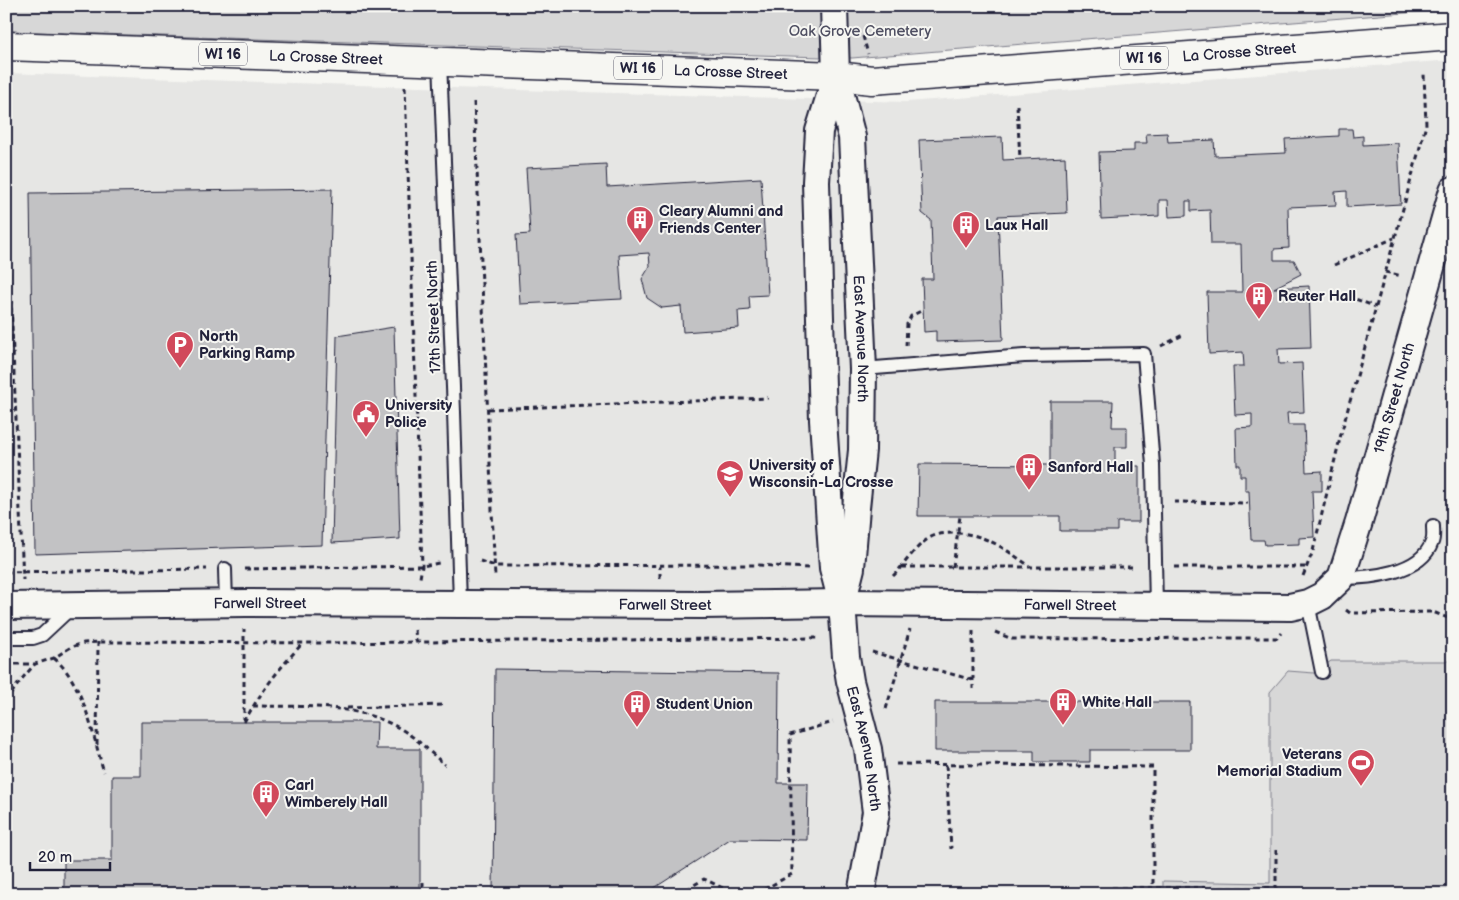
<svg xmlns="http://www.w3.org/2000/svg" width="1459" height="900" viewBox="0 0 1459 900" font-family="'Balsamiq Sans',sans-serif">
<rect width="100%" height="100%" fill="#f6f6f2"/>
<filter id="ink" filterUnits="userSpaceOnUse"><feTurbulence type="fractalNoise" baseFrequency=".02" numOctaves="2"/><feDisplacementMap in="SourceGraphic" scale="10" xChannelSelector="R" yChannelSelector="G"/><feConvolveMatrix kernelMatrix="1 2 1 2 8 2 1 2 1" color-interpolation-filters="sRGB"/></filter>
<g filter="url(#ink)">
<!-- built -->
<path fill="#e6e6e4" d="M1453 60V894H6V73L293 83 906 102Z"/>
<!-- green -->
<path fill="#d7d7d7" stroke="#7c7c89" d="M6 6H1453V9L852 58 6 31Z
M1331 661H1453V894H1163V881L1270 883V692L1288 671 1314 673Z"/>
<!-- building -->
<path fill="#c2c2c4" stroke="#22223b" d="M1339 129H1352L1353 137 1363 136V145L1398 143 1401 204 1347 207V191L1335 192 1336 205 1288 207 1289 248 1274 249V260H1294L1301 274 1274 288 1309 286 1311 348 1278 349 1279 364 1302 363 1304 412 1287 413 1288 425H1304L1306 472 1322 471V491H1312L1314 537 1299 538V544L1265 545 1264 540H1251L1249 491H1245V476H1240V465H1237L1236 428 1252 427V414L1235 415 1233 366H1244L1243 352 1209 354 1207 292H1242L1241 244H1211L1210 210 1191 211V201H1186V216L1169 217 1168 200H1159V216L1101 219 1099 152 1134 151V143H1147L1146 134 1167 133 1168 142 1214 140 1215 156 1286 153 1285 139 1339 136Z
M1002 137 1003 160 1065 157 1067 213 998 216 1003 340 936 342V331L924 332 922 279H933L931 220 922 213 919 140Z
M606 164 607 187 761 178 768 295 749 296 750 310 738 311 739 328 683 332 681 306 662 308 647 298 642 279 650 266 649 253 619 255 622 299 520 304 516 235 530 234 526 168Z
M332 189 322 545 35 554 30 193Z
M394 327 400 539 332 543 337 336Z
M1050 401H1113L1112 427H1127V447H1115V466H1139V522H1117V531H1060V516H918L919 464 1050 465Z
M495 669 779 673 778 783H808L807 840 730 839 645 894H493Z
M935 702H1190V750H1090V762H1034V751H935Z
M141 722H377L376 749H420V891H385V894H117V892H64V860H112V776H141Z"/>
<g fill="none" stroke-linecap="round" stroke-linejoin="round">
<defs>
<path id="lane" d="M440 61 454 412 460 603
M863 369 1024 356 1144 354 1153 465 1156 606
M225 569 226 604
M1341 578C1368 578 1421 574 1432 542 1434 538 1433 531 1433 526
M1308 603 1322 672
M6 638H33L42 635 72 607"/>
<g id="street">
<path id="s1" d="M834 6 836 76 852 137 863 369 862 450 856 508 851 568 843 600"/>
<path id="s2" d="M836 76 819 131 816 182 823 420 833 568 842 603 846 657 850 681 868 749 876 812 861 894"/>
<path id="s3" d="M6 606 246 603 702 605 842 603 1290 607 1308 603 1322 596 1341 578 1359 522 1453 190"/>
</g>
<g id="primary">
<path id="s4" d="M6 46 836 76 872 80 1453 36"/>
</g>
</defs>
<!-- lane casing -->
<use href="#lane" stroke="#22223b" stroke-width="16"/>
<!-- street casing -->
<use href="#street" stroke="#22223b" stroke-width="30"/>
<!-- primary casing -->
<use href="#primary" stroke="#22223b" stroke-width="31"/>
<!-- path -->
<path stroke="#22223b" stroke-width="3" stroke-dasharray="5 4" stroke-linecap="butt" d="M863 36 868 54
M405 87 422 566 420 578
M474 102 495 578
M1017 105 1020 159
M6 191 23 580
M1334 265 1394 238
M1385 272 1402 276
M1348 296 1376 307
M906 346 907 324 911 316 923 310
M1161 346 1183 335
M488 409 768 398
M1174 502 1248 503
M480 561 495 566 757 565 808 568
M902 567H1136
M953 567 960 516
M1174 567H1306
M245 569 422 566 439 563
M6 572 207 569
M893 576C904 565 913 550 925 541 933 534 944 533 954 533 986 533 1006 550 1031 567
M1303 576 1313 551 1341 434 1426 125 1424 74
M660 578V566
M1346 610 1350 613 1433 612 1453 620
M415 630 416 641
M973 631V689
M995 632 1012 639 1257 638H1277L1281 633
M872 652 973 680
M54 658C85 685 92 734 104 772
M6 664H35L54 658 71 647 84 643 98 642 324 643 818 638
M6 701 21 680 35 664
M253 706C305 707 361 702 407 733 421 742 433 755 445 765
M347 708 445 705
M886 709 910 629
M244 722V629
M244 722C260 693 280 667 303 643
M97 745 98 642
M896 764 1153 767V894
M946 765 951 849
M423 882V894
M1112 888H1276V850
M679 894 704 879 727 890 730 894
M756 894 792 874 790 735 833 722"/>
<!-- lane -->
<use href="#lane" stroke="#f6f6f2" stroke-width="12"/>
<!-- street -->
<use href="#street" stroke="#f6f6f2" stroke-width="26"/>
<!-- primary -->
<use href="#primary" stroke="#f6f6f2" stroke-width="28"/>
</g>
</g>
<!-- icons -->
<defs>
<symbol id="building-pin" viewBox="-11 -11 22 30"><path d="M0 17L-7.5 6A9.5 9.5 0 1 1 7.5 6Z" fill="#d1495b" stroke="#f6f6f2"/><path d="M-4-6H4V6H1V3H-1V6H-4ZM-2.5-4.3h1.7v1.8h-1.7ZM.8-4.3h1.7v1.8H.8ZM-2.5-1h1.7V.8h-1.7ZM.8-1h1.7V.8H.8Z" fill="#fff"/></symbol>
<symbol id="parking-pin" viewBox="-11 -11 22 30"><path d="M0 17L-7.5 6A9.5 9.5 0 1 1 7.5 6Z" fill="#d1495b" stroke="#f6f6f2"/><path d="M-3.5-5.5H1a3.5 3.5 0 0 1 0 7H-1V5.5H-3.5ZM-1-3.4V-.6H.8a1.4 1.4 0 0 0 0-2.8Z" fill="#fff"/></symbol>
<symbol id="civic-pin" viewBox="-11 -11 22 30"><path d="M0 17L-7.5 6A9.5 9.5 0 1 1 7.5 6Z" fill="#d1495b" stroke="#f6f6f2"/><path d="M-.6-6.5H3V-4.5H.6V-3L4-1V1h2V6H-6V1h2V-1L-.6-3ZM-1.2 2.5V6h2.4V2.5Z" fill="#fff"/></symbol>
<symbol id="university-pin" viewBox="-11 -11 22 30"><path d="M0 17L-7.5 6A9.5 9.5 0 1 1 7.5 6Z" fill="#d1495b" stroke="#f6f6f2"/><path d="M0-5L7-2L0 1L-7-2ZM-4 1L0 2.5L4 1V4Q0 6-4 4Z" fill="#fff"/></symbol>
<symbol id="stadium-pin" viewBox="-11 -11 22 30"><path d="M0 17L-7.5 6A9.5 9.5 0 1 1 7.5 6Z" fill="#d1495b" stroke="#f6f6f2"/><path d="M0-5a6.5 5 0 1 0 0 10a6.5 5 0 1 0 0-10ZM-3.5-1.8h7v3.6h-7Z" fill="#fff"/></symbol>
</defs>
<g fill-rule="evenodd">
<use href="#building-pin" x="624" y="204" width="32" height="43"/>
<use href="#building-pin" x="950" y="209" width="32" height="43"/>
<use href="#building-pin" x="1243" y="280" width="32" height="43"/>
<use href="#parking-pin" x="164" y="329" width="32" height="43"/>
<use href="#civic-pin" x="350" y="398" width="32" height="43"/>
<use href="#building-pin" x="1013" y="451" width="32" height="43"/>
<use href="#university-pin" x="714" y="458" width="32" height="43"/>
<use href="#building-pin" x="1047" y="686" width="32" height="43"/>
<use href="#building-pin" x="621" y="688" width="32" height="43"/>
<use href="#stadium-pin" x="1345" y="747" width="32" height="43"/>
<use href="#building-pin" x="250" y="778" width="32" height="43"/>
</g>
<g text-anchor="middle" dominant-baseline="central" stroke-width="4" stroke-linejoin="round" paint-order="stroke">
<!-- shield labels -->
<g fill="#f6f6f2" stroke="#626272" stroke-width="1">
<rect x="199" y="42.5" width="48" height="23" rx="4"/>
<rect x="1120" y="46.5" width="48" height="23" rx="4"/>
<rect x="614" y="56.5" width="48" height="23" rx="4"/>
</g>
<g font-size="14" font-weight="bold" fill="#22223b">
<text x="223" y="54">WI 16</text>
<text x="1144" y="58">WI 16</text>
<text x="638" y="68">WI 16</text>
</g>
<!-- park labels -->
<g font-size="15" fill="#4f4f62" stroke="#f6f6f2">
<text x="860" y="31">Oak Grove Cemetery</text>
</g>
<!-- street labels -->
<g font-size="15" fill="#22223b" stroke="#f6f6f2">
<text stroke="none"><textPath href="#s4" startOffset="1235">La Crosse Street</textPath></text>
<text stroke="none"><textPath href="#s4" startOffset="320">La Crosse Street</textPath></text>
<text stroke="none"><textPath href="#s4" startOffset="725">La Crosse Street</textPath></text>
<text transform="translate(434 317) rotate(-92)">17th Street North</text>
<text stroke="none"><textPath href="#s1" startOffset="335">East Avenue North</textPath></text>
<text stroke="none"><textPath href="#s3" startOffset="1532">19th Street North</textPath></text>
<text stroke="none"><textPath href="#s3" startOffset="254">Farwell Street</textPath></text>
<text stroke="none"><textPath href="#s3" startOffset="659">Farwell Street</textPath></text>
<text stroke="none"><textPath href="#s3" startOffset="1064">Farwell Street</textPath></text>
<text stroke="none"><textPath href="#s2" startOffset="679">East Avenue North</textPath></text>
</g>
<!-- poi labels -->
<g font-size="15" font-weight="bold" fill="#22223b" stroke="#f6f6f2" text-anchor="start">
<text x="659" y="211">Cleary Alumni and<tspan x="659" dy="17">Friends Center</tspan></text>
<text x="985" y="225">Laux Hall</text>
<text x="1278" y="296">Reuter Hall</text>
<text x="199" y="336">North<tspan x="199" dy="17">Parking Ramp</tspan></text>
<text x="385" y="405">University<tspan x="385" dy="17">Police</tspan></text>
<text x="749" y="465">University of<tspan x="749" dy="17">Wisconsin-La Crosse</tspan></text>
<text x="1048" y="467">Sanford Hall</text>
<text x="1082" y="702">White Hall</text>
<text x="656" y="704">Student Union</text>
<text x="1342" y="754" text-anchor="end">Veterans<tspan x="1342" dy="17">Memorial Stadium</tspan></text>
<text x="285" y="785">Carl<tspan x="285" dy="17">Wimberely Hall</tspan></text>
</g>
</g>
<!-- margin -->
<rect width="1459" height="900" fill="none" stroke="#f6f6f2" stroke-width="25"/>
<rect x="12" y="12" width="1434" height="875" fill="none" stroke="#22223b" stroke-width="2" filter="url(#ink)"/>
<!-- scale -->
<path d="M30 862v8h80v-8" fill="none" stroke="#22223b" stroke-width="2.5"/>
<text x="38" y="862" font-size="15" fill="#22223b" stroke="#f6f6f2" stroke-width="4" paint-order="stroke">20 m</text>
</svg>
